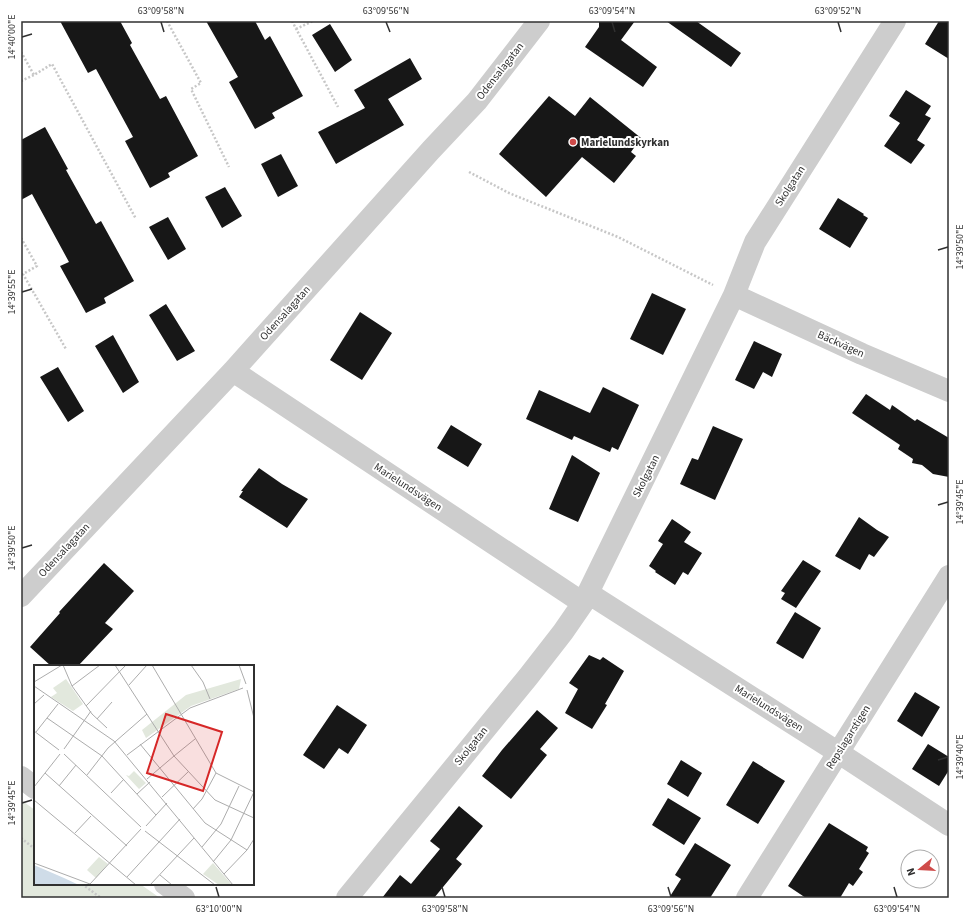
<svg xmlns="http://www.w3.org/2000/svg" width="970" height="919" viewBox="0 0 970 919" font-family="'Source Sans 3',sans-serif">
<rect width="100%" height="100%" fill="#fff"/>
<!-- green -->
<path fill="#e2e8dd" d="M21 800 35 810V884H140L160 898H21Z"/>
<!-- building -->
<path fill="#171717" d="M60 21H120L132 43 130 45 160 99 166 96 198 156 168 173 170 177 150 188 125 141 133 137 96 69 88 73Z
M206 21H255L265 40 270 36 303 96 272 113 275 118 255 129 229 82 238 77Z
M599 21H635L621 40 657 67 643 87 585 47 599 27Z
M666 21H696L741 53 731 67Z
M939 21H949V59L925 44Z
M330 24 352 60 335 72 312 35Z
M410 58 422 79 388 99 404 125 336 164 318 132 365 108 354 90Z
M906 90 931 106 925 115 931 118 917 140 925 145 911 164 884 146 900 123 889 116Z
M549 96 575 116 590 97 641 138 631 152 636 156 614 183 582 157 546 197 499 154Z
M45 127 68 169 66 170 96 224 101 221 134 281 104 298 106 303 86 313 60 266 69 262 32 194 21 200V140Z
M281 154 298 186 278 197 261 164Z
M225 187 242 216 222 228 205 197Z
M838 198 864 214 863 215 868 218 850 248 819 229Z
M168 217 186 249 168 260 149 227Z
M652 293 686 309 663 355 630 339Z
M166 304 195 351 177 361 149 315Z
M360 312 392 333 362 380 330 360Z
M113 335 139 382 123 393 95 346Z
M754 341 782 354 772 377 763 372 754 389 735 380Z
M58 367 84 411 68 422 40 377Z
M603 387 639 405 618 450 612 447 610 452 574 436 572 440 526 419 539 390 590 413Z
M866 394 890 410 892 405 915 421 917 419 949 438V477L933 474 922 465 912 463 913 459 898 449 900 445 852 413Z
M451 425 482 444 468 467 437 448Z
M713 426 743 439 715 500 680 484 692 458 698 460Z
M572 455 600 473 578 522 549 509Z
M259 468 282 484 308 499 287 528 239 497 243 491H241Z
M859 517 877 530 889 537 874 557 869 554 860 570 835 556Z
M672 519 691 532 684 542 702 553 688 575 683 572 675 585 655 572 656 571 649 566 663 544 658 541Z
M803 560 821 571 796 608 781 599 785 593 781 591Z
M104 563 134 591 105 623 113 629 78 666H51L30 647 60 613 59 612Z
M795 612 821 628 803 659 776 643Z
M589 655 600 660 603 657 624 671 605 704 607 705 592 729 565 713 578 689 569 683Z
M915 692 940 707 922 737 897 721Z
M337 705 367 725 348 754 339 748 324 769 303 755Z
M537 710 558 728 540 749 547 755 511 799 482 776 502 750Z
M928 744 949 757V770L939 786 912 769Z
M681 760 702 773 688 797 667 784Z
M753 761 785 781 758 824 726 805Z
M668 798 701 818 684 845 652 825Z
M459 806 483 826 456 859 462 864 434 898H382L400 875 411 884 440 849 430 841Z
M829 823 868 847 866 851 869 853 859 869 863 872 853 886 849 883 840 898H806L788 886Z
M695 843 731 865 710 898H669L681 879 675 875Z"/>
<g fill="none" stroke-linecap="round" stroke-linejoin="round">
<!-- path -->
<path stroke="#c7c7c7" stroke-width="2.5" stroke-dasharray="2 2" stroke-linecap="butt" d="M167 21 201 83 191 89 229 167
M292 21 338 107
M296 29 313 21
M21 52 34 75 52 64 136 219
M21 81 34 75
M469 172 509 193 618 237 713 285
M21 238 37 266 23 274 66 349
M21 838 35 849
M82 884 101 898"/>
<!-- street -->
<path stroke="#cdcdcd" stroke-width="22" d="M734 295 862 354 949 391
M233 371 583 603
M588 593 839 753 949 825
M21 596 233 371 431 150 477 101 539 21
M21 777 35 788
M165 884 184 898
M347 898 528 677 563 632 583 603 734 295 755 242 895 21
M747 898 949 576"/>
</g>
<!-- ticks -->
<path fill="none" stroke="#303030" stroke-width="1.5" d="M161 22 164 32M386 22 390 32M612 22 615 32M838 22 841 32M22 37 32 34M938 250 948 247M22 292 32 289M938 505 948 502M22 548 32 545M938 760 948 757M22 803 32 800M216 887 219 897M442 887 445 897M668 887 671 897M894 887 897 897"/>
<!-- markers -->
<circle fill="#cf4b4a" stroke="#fff" stroke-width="1.5" cx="573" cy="142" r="4"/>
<g text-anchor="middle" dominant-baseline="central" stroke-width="4" stroke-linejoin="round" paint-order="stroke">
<!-- street labels -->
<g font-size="11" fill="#303030" stroke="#fff">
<text transform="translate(500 71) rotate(-52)">Odensalagatan</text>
<text transform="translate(790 186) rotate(-57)">Skolgatan</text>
<text transform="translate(285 313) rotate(-48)">Odensalagatan</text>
<text transform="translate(841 344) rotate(24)">Bäckvägen</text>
<text transform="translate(646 476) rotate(-63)">Skolgatan</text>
<text transform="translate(408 487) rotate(33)">Marielundsvägen</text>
<text transform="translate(64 550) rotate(-47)">Odensalagatan</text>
<text transform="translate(769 708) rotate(32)">Marielundsvägen</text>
<text transform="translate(848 737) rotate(-58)">Repslagarstigen</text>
<text transform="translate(471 746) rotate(-51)">Skolgatan</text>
</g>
<!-- poi labels -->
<g font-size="11" font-weight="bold" fill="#303030" stroke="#fff" text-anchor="start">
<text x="581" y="142">Marielundskyrkan</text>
</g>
</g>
<!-- overview -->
<g transform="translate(34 665)">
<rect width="220" height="220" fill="#fff"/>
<path d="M32 14 49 39 39 46 17 32 23 28 19 23ZM207 14 205 24 157 41 112 73 108 65 152 30ZM100 106 112 118 105 124 92 110 95 111ZM65 192 74 199 62 213 53 205ZM179 198 198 220H185L169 209Z" fill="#e2e8dd"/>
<path d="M0 200 30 213 45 220H0Z" fill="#cfdce8"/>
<path fill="none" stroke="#acacac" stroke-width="1" d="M29 0 38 21 58 49 73 63M81 0 140 91 181 135 220 153M118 0 182 108 220 127M157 0 169 17 176 34M205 0 212 19M0 17 28 0M95 20 113 0M0 21 80 76 199 220M38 21 66 0M213 25 220 53M0 39 10 30M52 41 92 0M13 53 68 91 122 150M63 54 78 37M0 66 25 85M2 67 24 39M106 79 171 158 213 185M74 83 113 49M30 84 57 46M30 89 107 162M93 90 156 43 209 23M140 91 161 74M11 108 93 181M53 110 74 83M113 114 140 91M25 121 42 100M0 122 26 89M77 128 90 114M103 129 116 117M128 132 155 106M0 135 102 220M159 144 168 134 182 108M112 161 133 138M111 166 181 220M41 168 57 151M168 182 187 159 205 121M179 197 197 175 220 127M0 198 56 219 107 164M190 209 213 185 220 174M126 210 138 220M93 212 146 154M116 220 160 173"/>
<path fill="#d62828" fill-opacity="0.15" stroke="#d62828" stroke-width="2" d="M132 49 188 67 169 126 113 108Z"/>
<rect width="220" height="220" fill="none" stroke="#303030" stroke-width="2"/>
</g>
<!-- border -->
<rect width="970" height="919" fill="none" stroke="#ffffff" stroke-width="44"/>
<!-- north arrow -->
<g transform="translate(920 869) rotate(252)"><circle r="19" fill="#ffffff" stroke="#acacac"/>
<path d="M0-3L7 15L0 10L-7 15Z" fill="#cf4b4a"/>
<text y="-6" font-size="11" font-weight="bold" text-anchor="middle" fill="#303030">N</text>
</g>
<rect x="22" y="22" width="926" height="875" fill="none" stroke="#303030" stroke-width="1.5"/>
<g font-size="10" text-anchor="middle" fill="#303030">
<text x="161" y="14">63°09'58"N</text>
<text x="386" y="14">63°09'56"N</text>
<text x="612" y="14">63°09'54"N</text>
<text x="838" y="14">63°09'52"N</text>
<text transform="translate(11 37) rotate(-90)" y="4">14°40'00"E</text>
<text transform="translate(959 247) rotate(-90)" y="4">14°39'50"E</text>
<text transform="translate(11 292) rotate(-90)" y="4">14°39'55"E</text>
<text transform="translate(959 502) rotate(-90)" y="4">14°39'45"E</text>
<text transform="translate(11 548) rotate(-90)" y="4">14°39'50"E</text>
<text transform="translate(959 757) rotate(-90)" y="4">14°39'40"E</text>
<text transform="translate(11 803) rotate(-90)" y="4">14°39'45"E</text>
<text x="219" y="912">63°10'00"N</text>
<text x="445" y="912">63°09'58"N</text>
<text x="671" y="912">63°09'56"N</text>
<text x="897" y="912">63°09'54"N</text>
</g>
</svg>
